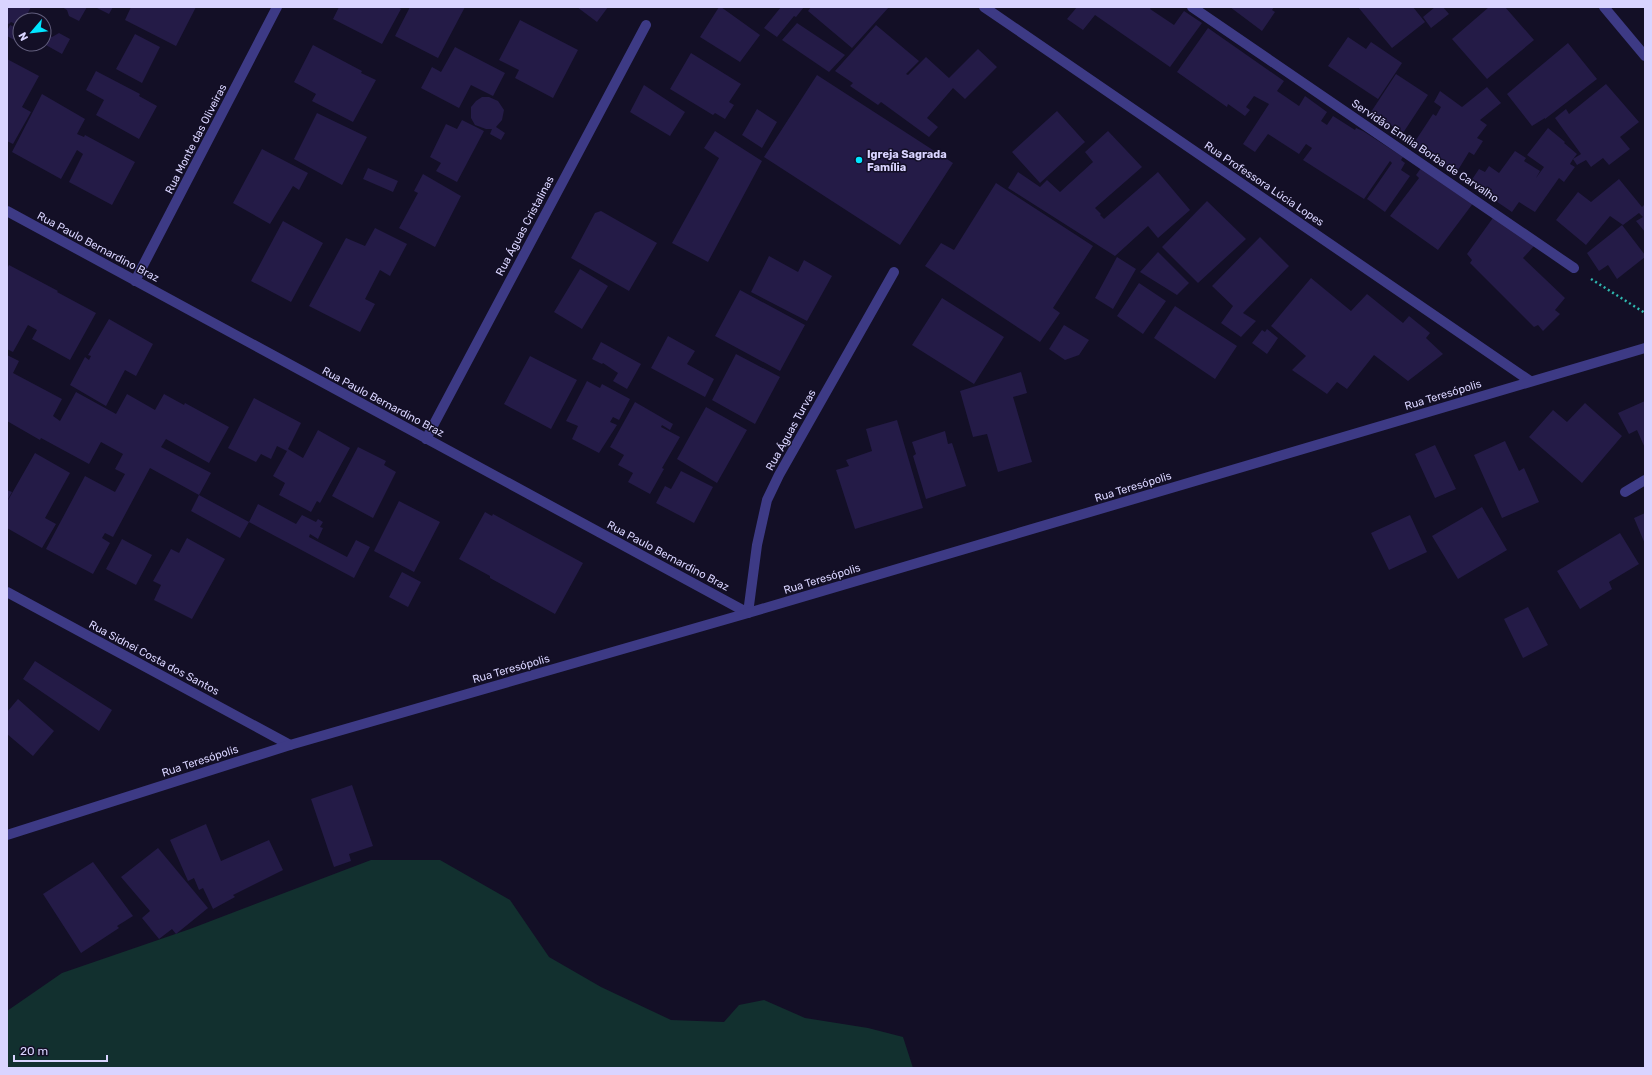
<svg xmlns="http://www.w3.org/2000/svg" width="1652" height="1075" viewBox="0 0 1652 1075" font-family="Rubik,sans-serif">
<rect width="100%" height="100%" fill="#130f26"/>
<!-- green -->
<path fill="#12302f" d="M371 860H440L510 900 549 957 601 987 671 1020 724 1022 739 1005 764 1000 805 1018 868 1028 903 1037 913 1068H7V1011L62 973 190 929Z"/>
<!-- building -->
<path fill="#241b47" d="M7 7H31L24 20H20V26L11 22 9 24 7 23Z
M62 7H87L79 21 69 16 67 10Z
M95 7H113L109 14Z
M131 7H196L176 46 125 20Z
M339 7H398L401 9 382 44 333 19Z
M410 7H465L438 58 395 36Z
M577 7H608L597 22Z
M719 7H721L760 35 740 62 700 37Z
M781 7H804L796 17 794 16 777 37 764 28Z
M811 7H889L852 48 808 11Z
M1077 7H1151L1150 9 1174 25 1184 11 1202 23 1170 67 1095 15 1083 30 1067 19Z
M1230 7H1274L1272 10 1275 12 1262 31Z
M1358 7H1413L1425 22 1392 48Z
M1435 7H1443L1449 14 1431 28 1423 17Z
M1489 7H1505L1534 40 1487 79 1452 39Z
M520 20 578 50 553 98 515 78 519 70 499 60Z
M797 23 845 55 829 72 782 40Z
M10 25 20 30V43L7 36V31Z
M876 25 919 61 906 74 908 75 926 57 949 78 978 49 997 67 965 99 953 88 927 118 938 127 929 137 881 102 878 105 850 86 853 83 835 71Z
M1208 28 1284 81 1277 91 1299 106 1305 96 1327 112 1321 121 1327 125 1333 116 1355 130 1356 128 1363 131 1403 157 1401 160 1405 163 1401 170 1410 176 1385 212 1367 199 1392 163 1390 161 1364 199 1303 160 1312 148 1306 144 1299 154 1268 134 1255 152 1243 144 1269 104 1254 96 1246 107 1250 110 1245 116 1228 104 1227 107 1177 72Z
M44 33 52 37 59 33 70 39 62 54 44 44Z
M135 34 160 47 142 83 116 69Z
M1348 37 1366 49 1371 42 1402 63 1378 99 1328 66Z
M1568 43 1597 79 1545 119V118L1532 126 1507 94Z
M313 45 362 71 361 73 376 80 353 122 312 101 316 94 294 82Z
M455 47 505 73 493 96 471 85 459 108 421 88 432 67 441 72Z
M691 53 741 84 729 102 734 105 725 119 715 113 713 115 670 89Z
M7 59 39 76 22 107 31 112 13 144 7 141Z
M96 71 140 94 139 96 157 106 139 139 96 115 104 100 86 90Z
M1396 74 1428 95 1403 133 1371 112Z
M817 75 953 163 900 245 764 157Z
M1606 84 1639 122 1620 137 1630 149 1609 165 1603 158 1591 167 1586 160 1577 165 1573 159 1570 164 1575 167 1564 182 1559 178 1535 212 1519 202 1512 212 1484 193 1485 191 1471 181 1479 169 1485 172 1489 166 1499 173 1515 151 1526 158 1524 161 1540 171 1536 178 1544 167 1527 155 1548 128 1565 142 1564 143 1577 154 1573 159 1581 154 1555 118 1566 109 1569 114Z
M644 85 685 112 670 136 630 112Z
M1487 87 1501 103 1480 120 1487 125 1477 138 1483 141 1474 155 1469 152 1455 175 1412 146 1433 114 1436 116 1441 107 1434 102 1440 91 1462 107Z
M42 94 85 119 77 134 84 137 85 135 135 162 112 205 69 182 83 154 77 150 61 179 12 152Z
M482 97H489L498 101 504 110 502 120 496 127 505 133 501 140 490 134 492 129H486L475 125 471 118V107L476 101Z
M757 109 777 122 762 148 742 135Z
M1057 111 1085 142 1040 183 1012 152Z
M317 113 367 137 342 185 294 159Z
M462 120 484 131 457 182 436 171 441 163 430 157 446 124 457 129Z
M715 131 762 161 708 262 672 243 719 158 704 148Z
M1108 131 1142 167 1095 208 1101 214 1100 215 1104 219 1158 172 1190 210 1158 238 1148 226 1115 256 1008 188 1018 172 1040 187 1047 180 1060 192 1093 162 1085 152Z
M262 149 308 173 299 190 293 186 270 224 233 203Z
M368 168 398 181 393 192 363 179Z
M1421 168 1474 202 1438 250 1390 216 1419 178 1416 175Z
M423 174 461 196 435 247 399 228 418 193 414 191Z
M1619 179 1642 207 1645 204V232L1636 221 1643 217 1639 213 1623 225 1610 216 1586 245 1556 220 1578 192 1591 202Z
M996 183 1093 246 1053 308 1060 313 1040 342 925 266 941 243 954 250Z
M1207 201 1246 239 1198 283 1162 247Z
M601 211 657 243 629 291 571 258 595 213Z
M1495 215 1535 245 1523 258 1565 298 1555 310 1560 314 1543 331 1538 325 1534 327 1470 263 1472 260 1467 254Z
M283 221 323 243 291 302 251 281Z
M1622 225 1645 255V257L1617 279 1608 265 1599 271 1587 253Z
M375 228 407 244 390 276 380 270 365 299 375 304 360 332 309 306 346 238 365 246Z
M1260 237 1289 266 1243 313 1256 321 1241 337 1221 323 1233 306 1212 286Z
M1158 252 1189 283 1177 295 1140 272Z
M769 256 798 272 804 260 832 276 807 321 751 292Z
M1117 257 1136 269 1113 309 1095 298Z
M9 265 58 291 57 292 96 313 70 360 32 339 37 330 28 325 13 352 7 349V269Z
M580 269 608 286 582 329 554 312Z
M1311 278 1351 311 1367 294 1403 323 1409 316 1430 333 1426 338 1443 354 1408 381 1374 355 1347 389 1337 382 1327 394 1292 370 1306 356 1271 326Z
M1139 283 1166 301 1143 334 1117 316Z
M740 290 805 325 780 371 715 336Z
M942 298 1004 337 974 384 912 345Z
M1175 306 1237 346 1215 379 1154 338Z
M109 319 153 344 136 376 125 370 106 406 70 385 85 357 89 360 91 356 88 355Z
M1064 325 1089 340 1079 355 1065 360 1049 349Z
M1267 329 1278 338 1267 354 1252 343 1262 330 1265 332Z
M668 336 695 351 687 364 714 379 705 397 651 368Z
M601 342 641 364 627 389 613 381 618 373 603 363 602 364 592 359Z
M736 354 780 377 755 424 712 400Z
M7 355 19 361 13 373 62 399 53 416 60 421 76 392 116 414 127 394 155 410 164 394 184 405 185 403 229 427 209 463 166 439 161 447 211 473 199 495 150 468 113 537 105 533 102 538 110 543 93 574 46 549 85 476 115 492 125 474 115 469 123 454 101 442 89 464 41 438 40 440 7 421Z
M530 356 577 380 551 429 504 404Z
M1021 372 1027 393 1013 397 1032 462 998 472 987 434 973 437 960 391Z
M587 381 600 388 602 384 630 399 619 420 613 417 610 422 617 425 599 453 572 439 578 426 566 421Z
M254 398 301 423 288 449 303 458 318 430 350 448 320 503 317 501 311 512 279 495 285 483 273 476 287 451 277 446 271 459 261 454 256 462 228 448Z
M1645 401V448L1637 430 1629 434 1618 413Z
M635 402 673 424 670 430 662 425 661 427 680 437 662 468 664 469 650 494 628 482 633 473 618 465 624 455 610 447Z
M1585 403 1622 436 1582 483 1529 437 1553 410 1567 422Z
M706 407 747 430 717 483 677 459Z
M897 420 923 508 855 529 836 470 849 466 846 460 872 451 866 429Z
M945 431 948 444 952 443 966 486 926 499 913 456 916 454 912 442Z
M1505 441 1519 471 1524 468 1539 502 1502 518 1474 455Z
M1435 445 1456 489 1435 498 1415 454Z
M358 447 386 461 384 465 396 472 373 518 332 496Z
M35 453 70 473 45 518 56 524 42 548 7 528V502Z
M681 471 713 487 694 523 656 503 665 486 671 489Z
M7 490 12 492 7 501Z
M199 495 249 522 240 538 191 511Z
M399 501 440 522 414 572 374 551Z
M258 504 296 524 302 515 316 522 318 519 323 522 320 527 323 528 318 539 310 534 309 537 347 557 356 540 370 547 354 578 249 522Z
M1482 507 1507 550 1458 579 1432 536Z
M485 512 492 516 493 514 583 563 555 614 490 578V576L459 559Z
M1645 513V544L1634 518Z
M1410 515 1427 552 1389 570 1371 533Z
M1620 533 1639 564 1609 582 1612 589 1580 609 1557 571Z
M187 538 225 559 192 619 154 600 161 585 153 581 171 549 179 553Z
M122 539 152 555 136 585 106 569Z
M402 572 421 582 408 607 389 597Z
M1528 607 1548 645 1523 658 1504 619Z
M35 661 112 710 99 731 23 679Z
M18 699 54 731 33 756 7 734V712Z
M352 785 373 846 349 854 351 861 334 867 311 799Z
M206 824 221 861 269 840 283 870 233 895 235 897 213 909 203 888 199 890 194 878 188 881 170 840Z
M158 848 208 908 176 934 172 929 159 939 142 918 150 911 121 877Z
M93 862 133 916 117 926 119 928 81 953 43 894Z"/>
<g fill="none" stroke-linecap="round" stroke-linejoin="round">
<!-- path -->
<path stroke="#2fb8b0" stroke-width="2.5" stroke-dasharray="2 3" stroke-linecap="butt" d="M1591 279 1645 313"/>
<!-- minor -->
<path stroke="#3d3a85" stroke-width="10" d="M984 7 1530 381
M1192 7 1574 268
M1604 7 1645 56
M7 211 748 613 757 545 767 500 779 475 894 272
M135 281 277 7
M426 439 646 25
M1625 492 1645 480
M7 592 290 745"/>
<!-- tertiary -->
<path stroke="#3d3a85" stroke-width="10" d="M7 835 290 745 748 613 1645 348"/>
</g>
<!-- markers -->
<circle fill="#00e5ff" stroke="#130f26" stroke-width="1.5" cx="859" cy="160" r="4"/>
<g text-anchor="middle" dominant-baseline="central" stroke-width="3" stroke-linejoin="round" paint-order="stroke">
<!-- street labels -->
<g font-size="11" fill="#d9d4ff" stroke="#130f26">
<text transform="translate(196 139) rotate(-63)">Rua Monte das Oliveiras</text>
<text transform="translate(1425 151) rotate(34)">Servidão Emília Borba de Carvalho</text>
<text transform="translate(1264 184) rotate(34)">Rua Professora Lúcia Lopes</text>
<text transform="translate(525 226) rotate(-62)">Rua Águas Cristalinas</text>
<text transform="translate(98 247) rotate(28)">Rua Paulo Bernardino Braz</text>
<text transform="translate(1443 395) rotate(-17)">Rua Teresópolis</text>
<text transform="translate(383 402) rotate(28)">Rua Paulo Bernardino Braz</text>
<text transform="translate(791 430) rotate(-61)">Rua Águas Turvas</text>
<text transform="translate(1133 487) rotate(-17)">Rua Teresópolis</text>
<text transform="translate(668 556) rotate(28)">Rua Paulo Bernardino Braz</text>
<text transform="translate(822 579) rotate(-17)">Rua Teresópolis</text>
<text transform="translate(154 658) rotate(28)">Rua Sidnei Costa dos Santos</text>
<text transform="translate(511 669) rotate(-16)">Rua Teresópolis</text>
<text transform="translate(200 761) rotate(-18)">Rua Teresópolis</text>
</g>
<!-- poi labels -->
<g font-size="11" font-weight="bold" fill="#d9d4ff" stroke="#130f26" text-anchor="start">
<text x="867" y="154">Igreja Sagrada<tspan x="867" dy="13">Família</tspan></text>
</g>
</g>
<!-- border -->
<rect width="1652" height="1075" fill="none" stroke="#d9d4ff" stroke-width="16"/>
<!-- north arrow -->
<g transform="translate(32 32) rotate(242)"><circle r="19" fill="#130f26" stroke="#625e7d"/>
<path d="M0-3L7 15L0 10L-7 15Z" fill="#00e5ff"/>
<text y="-6" font-size="11" font-weight="bold" text-anchor="middle" fill="#d9d4ff">N</text>
</g>
<!-- scale -->
<path d="M14 1055v6h93v-6" fill="none" stroke="#d9d4ff" stroke-width="2"/>
<text x="20" y="1055" font-size="12" fill="#d9d4ff" stroke="#130f26" stroke-width="3" paint-order="stroke">20 m</text>
</svg>
